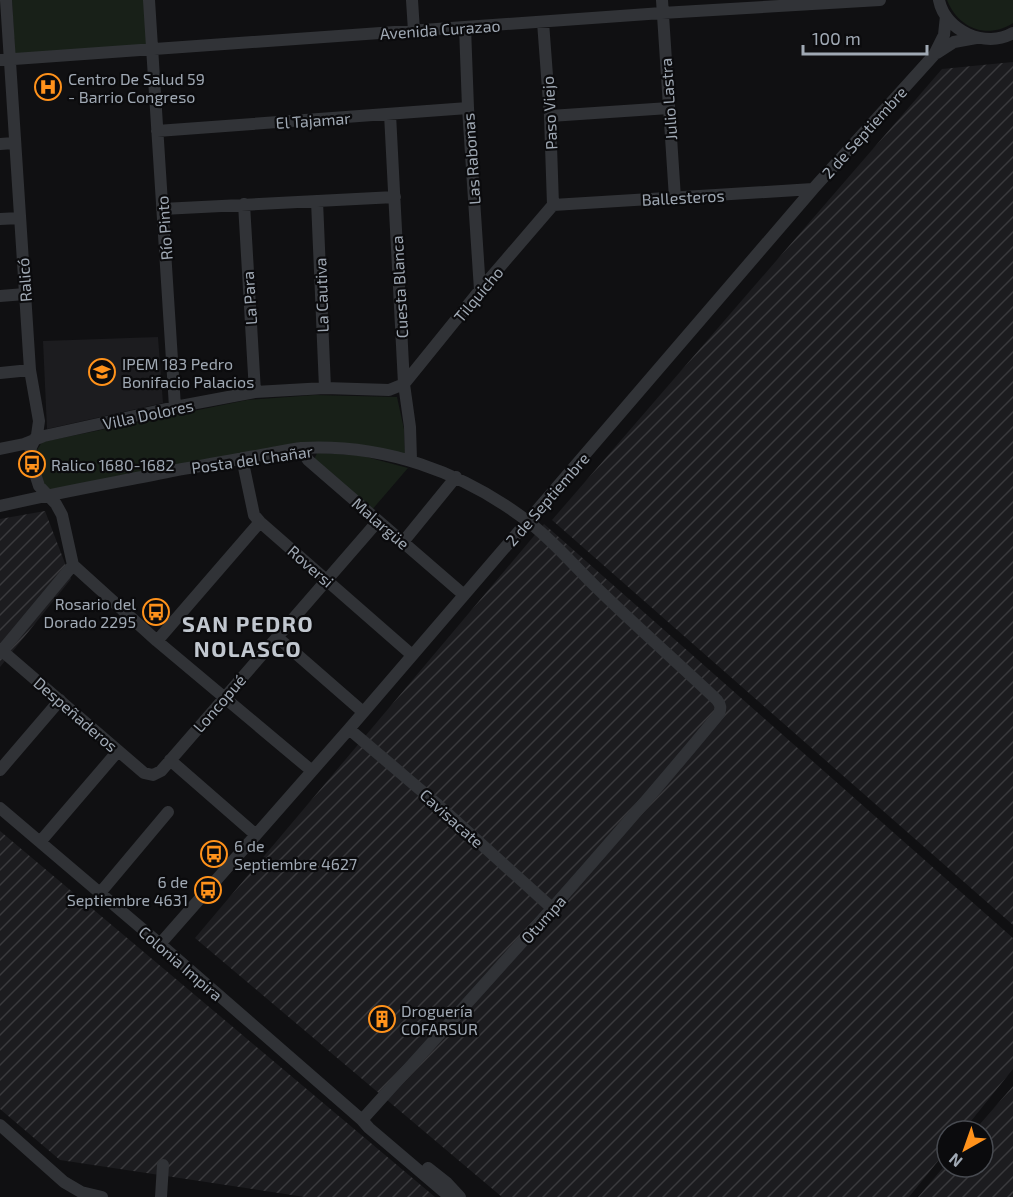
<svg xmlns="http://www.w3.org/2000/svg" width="1013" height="1197" viewBox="0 0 1013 1197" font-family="'Exo 2',sans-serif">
<defs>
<pattern id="industrial-furrows" width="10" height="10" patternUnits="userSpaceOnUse" patternTransform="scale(1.5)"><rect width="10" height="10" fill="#1c1c1f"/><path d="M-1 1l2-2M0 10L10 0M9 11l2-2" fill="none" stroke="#3a3a3d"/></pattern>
</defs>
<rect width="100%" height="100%" fill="#101012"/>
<!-- built -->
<path fill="#1c1c1f" d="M158 337 163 403 47 429 43 341Z"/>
<!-- industrial -->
<path fill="url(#industrial-furrows)" d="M1013 62V925L552 520 942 69Z
M45 511 71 579 0 667V519Z
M544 524 1013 938V1069L963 1131H947V1150L909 1197H502L195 938Z
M0 831 435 1197H305L60 1160 0 1109Z
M1013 1086V1197H918L947 1163V1167H983V1131H974Z"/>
<!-- park -->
<path fill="#182018" d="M12 0H145L148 47 15 55Z
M947 0H1013V23C987 40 958 28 947 0Z
M315 395 397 397 404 429 405 454 297 447 46 493 34 455 42 442 247 400Z
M317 453 359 455 408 468 371 511 314 460Z"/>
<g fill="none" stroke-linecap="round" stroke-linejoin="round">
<!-- minor -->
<path stroke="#313337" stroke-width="12" d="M6 0 30 370 39 421 37 435 31 447 30 458 39 486 56 504 62 515 73 565 157 641 312 771
M149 0 175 407
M412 0 414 31
M662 0 675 198
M939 0C945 31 986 49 1013 33
M543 22 550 116 553 205
M465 27 468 108 480 290
M937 53 954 42 976 38
M0 60 662 13 880 0
M390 114 404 384 410 427 411 460
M550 116 669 108
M157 131 468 108
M0 144 14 143
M317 201 325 388
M244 204 255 392
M553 205 813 189
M162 209 395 197
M0 219 20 218
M0 296 25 294
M0 373 30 370
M404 384 480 290 553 205
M301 448 308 460 464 595
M0 449 24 444 44 436 175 407 255 392 325 388 389 390 404 384
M242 458 254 515 260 522 412 655
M0 506C59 492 118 482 177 470 207 465 237 459 267 454 278 452 290 449 302 448 384 444 461 471 526 520 552 539 574 566 598 589 637 627 678 663 717 700 721 705 721 708 719 714 604 853 483 986 362 1120
M403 542 456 477
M277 637 363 712
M157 641 260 522
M0 649 144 773 153 775 161 771 378 521
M0 653 73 565
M349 729 437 804 553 909
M170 760 256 835
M0 770 60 700
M0 808 160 944 362 1120 369 1128 450 1197
M40 842 118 751
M100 893 168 812
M160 944 349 729 813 189 934 55 944 35 946 16
M0 1125 64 1182 81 1192 102 1197
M428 1168 447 1183 460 1197
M161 1197 163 1165"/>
</g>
<!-- icons -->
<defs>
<symbol id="hospital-ring" viewBox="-11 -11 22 22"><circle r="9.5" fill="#0b0b0d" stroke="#ff921b" stroke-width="1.5"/><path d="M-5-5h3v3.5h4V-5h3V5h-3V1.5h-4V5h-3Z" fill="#ff921b"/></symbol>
<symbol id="school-ring" viewBox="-11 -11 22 22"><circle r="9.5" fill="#0b0b0d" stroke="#ff921b" stroke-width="1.5"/><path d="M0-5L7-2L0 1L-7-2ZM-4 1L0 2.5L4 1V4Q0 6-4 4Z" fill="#ff921b"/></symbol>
<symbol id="bus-ring" viewBox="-11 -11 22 22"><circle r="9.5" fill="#0b0b0d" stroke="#ff921b" stroke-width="1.5"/><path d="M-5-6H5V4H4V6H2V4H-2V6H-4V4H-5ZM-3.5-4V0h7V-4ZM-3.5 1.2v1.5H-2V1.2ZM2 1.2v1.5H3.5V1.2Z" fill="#ff921b"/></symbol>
<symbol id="building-ring" viewBox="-11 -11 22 22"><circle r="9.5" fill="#0b0b0d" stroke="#ff921b" stroke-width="1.5"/><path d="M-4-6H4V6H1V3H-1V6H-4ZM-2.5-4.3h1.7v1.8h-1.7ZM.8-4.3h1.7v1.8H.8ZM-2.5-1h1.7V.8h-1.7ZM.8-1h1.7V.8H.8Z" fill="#ff921b"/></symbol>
</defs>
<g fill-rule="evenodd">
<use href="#hospital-ring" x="33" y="72" width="30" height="30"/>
<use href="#school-ring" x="87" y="357" width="30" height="30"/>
<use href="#bus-ring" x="17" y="449" width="30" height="30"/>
<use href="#bus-ring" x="141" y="597" width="30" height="30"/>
<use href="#bus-ring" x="199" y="839" width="30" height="30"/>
<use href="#bus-ring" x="193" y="875" width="30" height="30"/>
<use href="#building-ring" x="367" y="1004" width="30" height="30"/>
</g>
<g text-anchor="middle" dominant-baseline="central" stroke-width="4.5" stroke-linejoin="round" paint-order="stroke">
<!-- street labels -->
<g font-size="16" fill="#a0a9b4" stroke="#0b0b0d">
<text transform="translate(440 29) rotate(-4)">Avenida Curazao</text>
<text transform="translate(668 99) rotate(-94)">Julio Lastra</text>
<text transform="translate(549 113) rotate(-93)">Paso Viejo</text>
<text transform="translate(313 120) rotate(-4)">El Tajamar</text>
<text transform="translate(864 132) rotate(-48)">2 de Septiembre</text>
<text transform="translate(471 159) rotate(-94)">Las Rabonas</text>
<text transform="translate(683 197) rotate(-3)">Ballesteros</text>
<text transform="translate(164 228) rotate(-94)">Río Pinto</text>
<text transform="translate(24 280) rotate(-94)">Ralicó</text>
<text transform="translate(399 287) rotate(-93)">Cuesta Blanca</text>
<text transform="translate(478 294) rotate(-50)">Tilquicho</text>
<text transform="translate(321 295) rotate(-92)">La Cautiva</text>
<text transform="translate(249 298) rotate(-94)">La Para</text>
<text transform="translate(148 414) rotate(-12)">Villa Dolores</text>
<text transform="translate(252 459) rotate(-8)">Posta del Chañar</text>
<text transform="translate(547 499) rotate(-49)">2 de Septiembre</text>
<text transform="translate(381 523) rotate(41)">Malargüe</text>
<text transform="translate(311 566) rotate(41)">Roversi</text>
<text transform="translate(219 703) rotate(-49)">Loncopué</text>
<text transform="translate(76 714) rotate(41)">Despeñaderos</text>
<text transform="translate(452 818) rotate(42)">Cavisacate</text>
<text transform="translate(543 919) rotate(-48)">Otumpa</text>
<text transform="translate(181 963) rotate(41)">Colonia Impira</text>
</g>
<!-- poi labels -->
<g font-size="16" fill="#a0a9b4" stroke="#0b0b0d" text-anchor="start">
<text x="68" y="78">Centro De Salud 59<tspan x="68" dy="18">- Barrio Congreso</tspan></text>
<text x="122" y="363">IPEM 183 Pedro<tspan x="122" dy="18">Bonifacio Palacios</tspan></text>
<text x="51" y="464">Ralico 1680-1682</text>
<text x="136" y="603" text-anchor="end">Rosario del<tspan x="136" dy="18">Dorado 2295</tspan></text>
<text x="234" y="845">6 de<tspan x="234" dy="18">Septiembre 4627</tspan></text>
<text x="188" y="881" text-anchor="end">6 de<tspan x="188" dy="18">Septiembre 4631</tspan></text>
<text x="401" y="1010">Droguería<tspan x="401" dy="18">COFARSUR</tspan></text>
</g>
<!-- district labels -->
<g font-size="22" font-weight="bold" letter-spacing="1.5" fill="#c1c7cf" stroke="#0b0b0d">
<text x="248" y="623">SAN PEDRO<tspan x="248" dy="25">NOLASCO</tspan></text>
</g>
</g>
<!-- north arrow -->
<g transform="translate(965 1149) rotate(220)"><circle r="28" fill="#0b0b0d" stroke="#474a50" stroke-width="1.5"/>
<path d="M0-4.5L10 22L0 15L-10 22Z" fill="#ff921b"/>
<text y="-9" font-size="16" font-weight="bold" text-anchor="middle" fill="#a0a9b4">N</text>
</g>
<!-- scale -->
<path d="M803 45v9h124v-9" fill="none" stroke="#a0a9b4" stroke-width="3"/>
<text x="812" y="45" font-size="18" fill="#a0a9b4" stroke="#0b0b0d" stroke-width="4.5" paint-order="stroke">100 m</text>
</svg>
